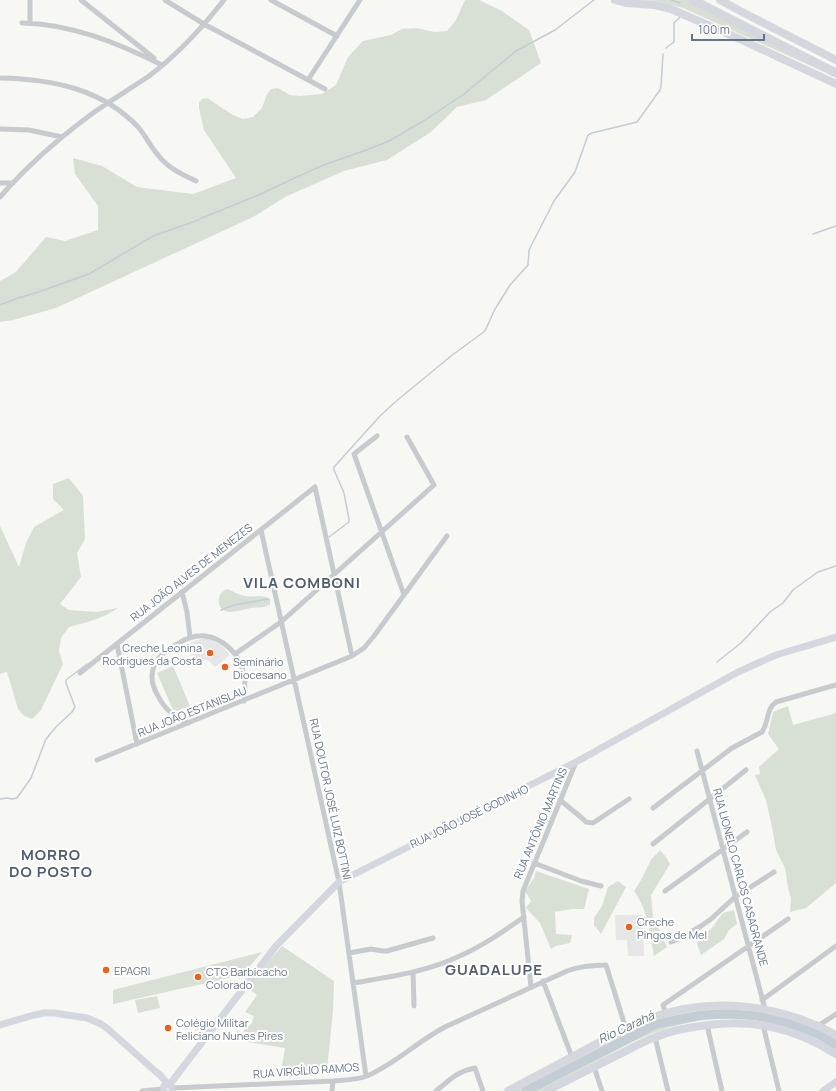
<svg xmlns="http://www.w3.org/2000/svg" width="836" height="1091" viewBox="0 0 836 1091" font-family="Manrope,sans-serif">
<rect width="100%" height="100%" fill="#f7f7f4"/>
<!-- built -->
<path fill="#e5e6e5" d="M205 638 214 641 221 645 230 655 215 667 210 662 204 659 192 657 185 644Z
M615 915H643L644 956H628L627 940H616Z"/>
<!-- green -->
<path fill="#d8e0d5" d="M465 0H479L502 11 529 30 541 63 486 100 457 107 431 132 387 160 344 171 285 197 253 217 56 308 13 320 0 322V281L16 272 46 237 65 241 98 230V206L75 174 73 158 102 166 137 187 193 194 236 178 204 130 199 108V102L202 99 207 98 233 115 243 119 253 117 262 108 267 94 271 89 278 88 290 95 299 96 322 94 336 85 348 57 363 41 391 35 402 29 416 28 434 32 447 31 456 20Z
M633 0H688L826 70 824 72 683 8 656 1Z
M69 478 83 496 85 539 77 553 81 577 60 604 69 610 96 612 118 608C102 619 87 622 69 627L61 638 59 651 63 664 41 710 32 719 24 716 18 709 7 672 0 674V526L19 567 26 543 34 527 64 510 53 499V484Z
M227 589C233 591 238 595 245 596 254 598 262 594 270 599V604C267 606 267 606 264 607 260 608 256 607 251 608 245 609 235 612 229 612 221 611 216 603 220 595 221 593 224 590 227 589Z
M173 666 190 706 174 712 157 673Z
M788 706 793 725 836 713V883L806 908 790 912 791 898 788 888 785 868 776 850 772 827 766 800 755 775 760 774 759 767 779 749 768 734 773 712Z
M660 850 666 857 670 864 651 895 653 917 667 947 654 956C650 934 648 910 634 891L641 880 651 860Z
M536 871 589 889 584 909H572L555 912 556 934 572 935 570 943 556 946 551 949 540 923 526 908 531 901 525 891 534 878Z
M618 881 626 887 601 934 594 925V918L602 906 608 887Z
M734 910 737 924 729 930 724 939 701 955 697 944 700 937 711 929 723 913Z
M282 946 334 981 333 1011 327 1070H314V1076L280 1077 285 1048 248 1042 250 1035 243 1031 252 1023 254 1016 245 1012 257 995 246 987Z
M262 952 242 975 113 1004V990Z
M157 996 160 1008 138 1013 135 1000Z
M729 1008 784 1016 825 1033 836 1039V1049C778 1014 712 1009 649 1035 633 1041 618 1050 603 1058 587 1066 572 1074 557 1082 552 1085 546 1090 541 1091 534 1091 520 1091 513 1091L640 1026 681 1013Z"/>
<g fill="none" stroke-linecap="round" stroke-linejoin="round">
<!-- stream -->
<path stroke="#c3cdd3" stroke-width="1.5" d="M671 0 680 3
M666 48 674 42V23L680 17
M813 234 836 226
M0 305 18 298 38 292 89 274 153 236 190 223 256 196 321 166 369 149 389 141 425 120 464 94 516 51 555 30 594 0
M329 537 349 522V519L344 493 334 470V467L380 416 394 403 451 356 485 331 495 309 510 285 528 265 529 250 554 201 575 172 588 135 592 133 637 122 660 90 661 86 663 54
M221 610 234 605 268 599
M717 662 741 643 770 612 783 603 793 590 818 572 836 566
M0 799 7 798 12 799 17 798 31 778 46 739 56 727 72 712 75 707 66 683V680L87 664"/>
<!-- river -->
<path stroke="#c3cdd3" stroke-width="9" d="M526 1091 656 1024 702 1015 730 1014 758 1016 784 1022 818 1034 836 1045"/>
<!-- street -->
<path stroke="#c7cbce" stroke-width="5" d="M30 0V23
M81 0 154 58
M165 0 204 24 325 89
M271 0 337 36
M22 23C72 24 118 43 162 65
M0 78C52 79 103 89 139 128 146 137 151 147 158 155 168 168 181 174 196 181
M308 80 360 0
M0 129 29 130 62 137
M0 183H13
M0 197C27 166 59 138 93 113 111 100 130 89 149 76 177 55 202 28 224 0
M377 436 354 454 404 595
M261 530 339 882 366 1076
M182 592 187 612 190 637
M117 644 137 744
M235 654 281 622 434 485 407 437
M80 673 315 487 352 656
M189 723C175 718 165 710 158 696 144 672 156 654 179 643 187 638 196 635 205 636 223 638 239 654 243 671 246 681 245 691 244 701
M697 751 765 1009
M97 760 352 656 364 648 374 636 447 536
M560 800 583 819 586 822 593 823 629 799
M653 808 732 748 762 732C769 722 766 709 776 702L836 685
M653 844 746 770
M534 863 581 881 601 886
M665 891 747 832
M671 942 681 938 701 926 711 919 735 897 774 872
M349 953 371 949 383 951H387L433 938
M413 972 414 1006
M543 981 572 1057
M353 983C390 977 427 972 462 955 484 945 504 931 524 917
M531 987 522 901 523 891 576 762
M762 1000 836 946
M666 1014 663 1005 788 919
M707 1025 722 1091
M763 1025 779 1091
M818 1026 836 1014
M655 1037 668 1091
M594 1067 602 1091
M173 1088 333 1081C344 1080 357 1080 367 1076 395 1064 418 1041 445 1027L567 971C581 966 591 966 606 965L626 1029
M142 1091 163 1089
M332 1091 333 1081
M436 1091C451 1079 456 1072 475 1068L483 1091"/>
<!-- secondary -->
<path stroke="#d4d8de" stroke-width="7" d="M0 1025 34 1015 44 1013H54L87 1018 101 1024 108 1029 155 1071 160 1075 168 1084
M170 1084 276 946 339 882 576 762 738 672 776 655 836 637
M164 1091V1086L168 1084 172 1087V1091
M823 1091 836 1082"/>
<!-- primary -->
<path stroke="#d4d8de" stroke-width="8" d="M615 0 626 3 655 5 671 9 742 40 836 84
M720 0 744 13 836 60
M508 1091C537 1075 567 1060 596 1044 614 1035 632 1025 651 1018 712 996 779 1004 836 1035
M547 1091C572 1078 596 1066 620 1054 632 1048 644 1041 656 1037 670 1031 685 1028 700 1026 750 1018 793 1027 836 1054"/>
<!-- highway -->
<path stroke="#d4d8de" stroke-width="9" d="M693 0 836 73"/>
</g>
<!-- markers -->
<g fill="#f25e19" stroke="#fff" stroke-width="1.5">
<circle cx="210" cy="653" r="4"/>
<circle cx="225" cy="667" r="4"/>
<circle cx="629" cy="927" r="4"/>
<circle cx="106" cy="970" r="4"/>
<circle cx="198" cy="977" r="4"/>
<circle cx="168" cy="1028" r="4"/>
</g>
<g text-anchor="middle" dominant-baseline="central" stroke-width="4" stroke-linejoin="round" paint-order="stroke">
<!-- street labels -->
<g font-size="11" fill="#647588" stroke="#fff">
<text transform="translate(191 572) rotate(-38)">RUA JOÃO ALVES DE MENEZES</text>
<text transform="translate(192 711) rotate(-22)">RUA JOÃO ESTANISLAU</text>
<text transform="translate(331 799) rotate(78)">RUA DOUTOR JOSÉ LUIZ BOTTINI</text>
<text transform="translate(469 816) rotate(-26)">RUA JOÃO JOSÉ GODINHO</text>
<text transform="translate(540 823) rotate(-67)">RUA ANTÔNIO MARTINS</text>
<text transform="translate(741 877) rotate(75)">RUA LIONELO CARLOS CASAGRANDE</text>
<text transform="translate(306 1070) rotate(-4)">RUA VIRGÍLIO RAMOS</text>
</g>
<!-- poi labels -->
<g font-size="11" fill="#647588" stroke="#fff" text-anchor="start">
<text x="202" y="647" text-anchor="end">Creche Leonina<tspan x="202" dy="13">Rodrigues da Costa</tspan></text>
<text x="233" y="661">Seminário<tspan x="233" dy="13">Diocesano</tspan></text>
<text x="637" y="921">Creche<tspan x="637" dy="13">Pingos de Mel</tspan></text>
<text x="114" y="970">EPAGRI</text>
<text x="206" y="971">CTG Barbicacho<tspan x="206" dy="13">Colorado</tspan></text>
<text x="176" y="1022">Colégio Militar<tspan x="176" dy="13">Feliciano Nunes Pires</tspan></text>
</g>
<!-- water labels -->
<g font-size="12" font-style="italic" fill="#5f7783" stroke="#fff">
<text transform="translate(626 1027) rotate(-25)">Rio Carahá</text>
</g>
<!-- district labels -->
<g font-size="15" font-weight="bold" letter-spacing="1" fill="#525e6c" stroke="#fff">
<text x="302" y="582">VILA COMBONI</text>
<text x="51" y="854">MORRO<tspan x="51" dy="17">DO POSTO</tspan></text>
<text x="494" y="969">GUADALUPE</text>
</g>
</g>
<!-- scale -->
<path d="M692 34v6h72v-6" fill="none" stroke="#647588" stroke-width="2"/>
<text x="698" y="34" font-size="12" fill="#647588" stroke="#ffffff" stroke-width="3" paint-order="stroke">100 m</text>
</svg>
